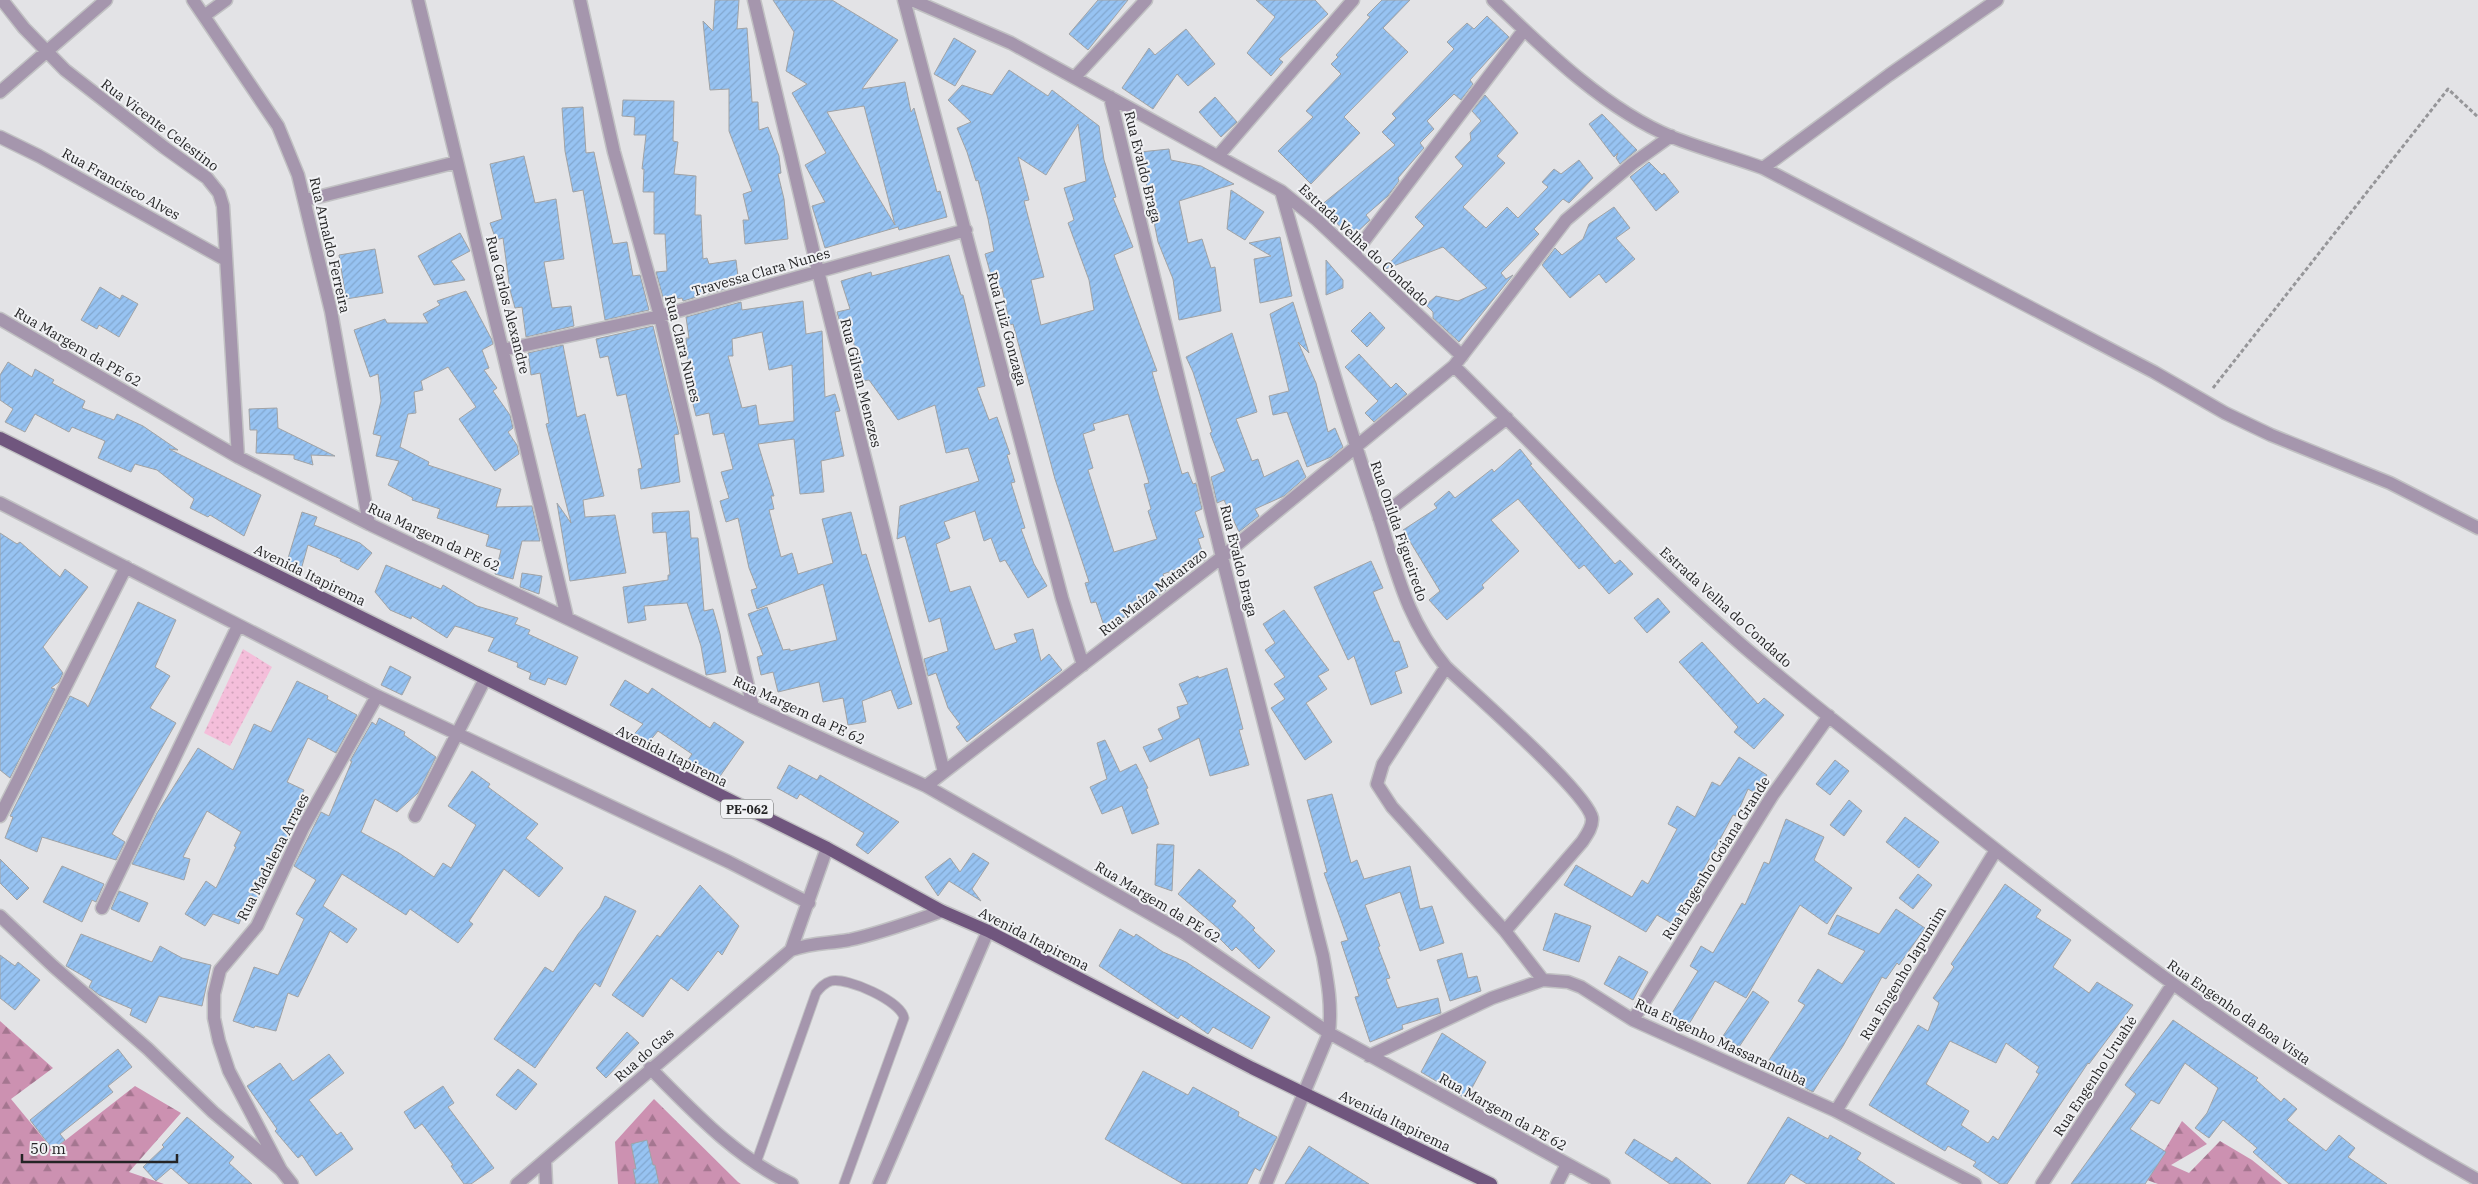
<svg xmlns="http://www.w3.org/2000/svg" width="2478" height="1184" viewBox="0 0 2478 1184" font-family="'IBM Plex Serif',serif">
<defs>
<pattern id="forest-firs" width="22" height="20" patternUnits="userSpaceOnUse" patternTransform="scale(1.25)"><rect width="22" height="20" fill="#cc91b1"/><path d="M5 1l3.5 6h-7zM16 11l3.5 6h-7z" fill="#a57690"/></pattern>
<pattern id="park-dots" width="8" height="8" patternUnits="userSpaceOnUse" patternTransform="scale(1.25)"><rect width="8" height="8" fill="#f4beda"/><path d="M2 2h.1M6 6h.1" fill="none" stroke="#d1a3bb" stroke-width="1.8" stroke-linecap="round"/></pattern>
<pattern id="building-hatch" width="6" height="6" patternUnits="userSpaceOnUse" patternTransform="scale(1.25)"><rect width="6" height="6" fill="#97c3f2"/><path d="M-1 1l2-2M0 6l6-6M5 7l2-2" fill="none" stroke="#82a7cf"/></pattern>
</defs>
<rect width="100%" height="100%" fill="#e3e3e6"/>
<!-- forest -->
<path fill="url(#forest-firs)" d="M0 1021 53 1068 11 1099 53 1150 135 1086 181 1113 129 1172 164 1184H0Z
M654 1099 738 1182 741 1184H618L615 1142Z
M2182 1121 2207 1144 2171 1165 2189 1173 2220 1141 2252 1160 2282 1184H2158L2147 1180Z"/>
<!-- park -->
<path fill="url(#park-dots)" d="M243 649 272 667 230 746 204 733Z"/>
<!-- building -->
<path fill="url(#building-hatch)" stroke="#a1a3a5" fill-rule="evenodd" d="M715 0H739L737 29 747 28 752 102H758L759 130 768 127 779 156 781 173 778 174 784 199 788 239 745 244 743 220H749L743 194 752 191 729 131V89L710 90 707 63 703 21 713 31Z
M773 0H832L898 40 862 89 905 82 911 112 914 108 937 192 940 191 947 217 899 230 898 227 825 248 812 206 825 202 805 165 826 153 792 93 807 84 786 71 794 32ZM864 106 895 225 827 112Z
M1098 0H1128L1088 50 1069 34Z
M1256 0H1315L1328 14 1279 59 1283 62 1271 76 1247 53 1275 17Z
M1382 0H1410L1383 28 1408 52 1344 117 1360 133 1311 184 1278 151 1313 117 1306 111 1341 74 1331 64 1338 57 1336 55 1370 17 1367 15Z
M1487 16 1509 37 1470 80 1473 84 1461 100 1454 94 1427 121 1434 129 1420 143 1424 148 1398 178 1399 181 1388 196 1366 215 1370 220 1351 238 1320 206 1395 145 1382 132 1396 118 1392 114 1454 49 1447 42 1467 23 1474 29Z
M1186 29 1215 64 1188 86 1177 74 1153 109 1122 88 1149 48 1155 55Z
M954 38 976 51 955 86 934 74Z
M1009 70 1048 96 1052 90 1099 126 1104 160 1116 197 1113 198 1133 247 1114 255 1157 371 1152 372 1182 474 1188 472 1193 484 1196 483 1202 509 1195 512 1204 537 1198 539 1205 560 1163 574 1168 588 1160 595 1128 606 1131 615 1119 619 1121 625 1107 635 1096 602 1091 603 1085 583 1089 582 1055 479 1013 324 1010 325 1002 288 995 290 985 254 994 251 988 219 978 180 976 181 967 152 957 128 971 122 948 100 962 85 992 95ZM1078 124 1086 181 1064 188 1074 220 1068 223 1089 280 1094 310 1041 325 1031 280 1044 277 1024 201 1029 200 1018 157 1046 175ZM1128 414 1149 483 1144 484 1151 509 1148 511 1157 539 1114 552 1088 470 1093 468 1083 434 1095 430 1093 424Z
M1485 95 1518 133 1497 156 1505 163 1463 207 1486 228 1507 207 1518 218 1548 187 1542 182 1554 169 1561 174 1579 160 1593 178 1569 203 1563 199 1534 229 1539 234 1501 273 1506 279 1513 275 1459 342 1433 318V312L1426 305 1436 296 1458 301 1487 288 1443 247 1383 270 1424 226 1415 217 1463 166 1455 157 1471 140 1470 133 1481 121 1472 111Z
M1215 97 1237 122 1221 137 1199 112Z
M623 100 674 101 673 141 678 142 674 174 696 176 695 215H701L703 259 707 258 709 264 736 260 739 285 683 301 682 298 664 301 656 272 667 271 665 234H654V192H643L644 169H642L646 135H634L635 117 622 116Z
M583 107 586 153 594 152 613 244 627 242 633 276 640 275 649 310 605 320 583 190 573 192 565 151 562 108Z
M1602 114 1637 150 1620 164 1616 158 1618 153 1614 157 1589 124Z
M1169 149 1171 160 1201 166 1234 184 1179 201 1188 243 1202 239 1211 268 1215 267 1221 311 1179 320 1173 279 1158 242 1140 152Z
M524 156 535 203 556 199 564 259 544 262 552 308 571 306 574 326 526 337 522 307 515 308 510 290 503 238 496 240 490 223 502 219 490 164Z
M1649 162 1662 175 1664 173 1679 192 1656 211 1630 177Z
M1231 190 1264 212 1245 240 1227 229Z
M1614 207 1630 228 1616 238 1635 259 1606 283 1599 274 1570 298 1542 265 1555 248 1562 255 1583 239 1589 224Z
M460 233 470 251 451 261 465 280 434 285 418 256Z
M1280 237 1292 296 1260 303 1254 259 1271 256 1249 243Z
M375 249 383 293 346 299 339 255Z
M949 255 961 295H963L985 386 977 388 989 420 997 417 1010 454 1007 455 1015 482 1011 483 1025 528 1021 529 1034 564 1047 586 1028 598 1005 560 1000 562 991 538 984 541 975 511 944 522 950 538 936 544 950 592 970 586 995 650 1017 642 1014 634 1033 629 1041 661 1049 654 1062 670 967 742 956 727 960 724 948 708 936 673 928 676 924 659 948 651 940 618 929 622 905 536 897 539 900 506 979 481 968 448 946 453 935 405 898 420 869 380 863 381 852 336 844 337 837 312 850 309 841 281 871 272 872 276Z
M1326 260 1343 280V288L1326 295Z
M100 287 120 299 122 295 138 304 119 337 99 325 97 329 81 320Z
M466 291 492 340 493 344 482 350 489 368 484 370 497 388 493 391 510 415 513 428 508 432 517 445 519 454 495 471 459 419 476 407 448 367 421 381 423 390 414 392 416 413 408 414 400 447 429 462 428 465 501 489 496 507 532 506 540 541H522L513 579 495 574 501 550 486 546 489 535 437 518 440 509 412 500 413 498 388 485 399 461 376 456 381 436 373 434 381 401 378 374 370 377 354 330 385 319 387 323H428L423 314 440 305 437 301Z
M803 301 806 334 822 331 825 397 835 394 840 411 835 412 844 456 821 461 824 492 800 494 794 439 758 444 774 496H771L774 509 769 510 781 557 792 553 798 574 833 563 822 519 851 512 862 555 866 554 912 704 898 709 891 690 862 701 866 722 848 725 843 698 823 702 819 682 778 692 773 672 761 675 757 657 763 655 748 614 767 607 783 650 790 649V651L837 640 823 584 757 609 751 590 757 588 749 568 738 518 726 522 720 501 729 498 721 472 733 469 724 433 713 435 709 413 696 416 691 396 686 338H689L686 317 741 302 742 310ZM762 332 769 370 792 365 794 421 759 425 756 405 742 408 728 356H733L732 339Z
M1293 302 1309 353 1298 342 1316 383 1328 432 1335 428 1343 447 1331 457 1307 467 1287 412 1273 415 1269 396 1289 391 1270 314Z
M1370 312 1385 328 1367 347 1351 331Z
M653 326 679 434 674 435 680 482 641 489 638 469 642 468 626 394 617 396 608 356 600 358 596 339Z
M1232 333 1257 412 1236 419 1252 461 1258 459 1264 477 1298 460 1306 477 1284 496 1255 509 1259 516 1239 532 1224 500 1217 503 1211 477 1225 471 1210 433 1212 432 1193 372 1186 357Z
M563 345 577 417 585 414 604 496 583 500 585 517 615 515 626 573 570 581 557 503 571 523 546 424 549 423 540 373 531 375 528 353Z
M1359 354 1391 388 1396 383 1407 394 1374 422 1365 413 1378 401 1345 367Z
M8 362 32 377 35 369 54 380 52 383 85 401 82 408 114 420 117 414 143 426 178 450 169 449 261 495 244 536 210 515 208 517 190 508 194 499 157 470 135 464 131 472 98 458 105 441 72 427 69 432 35 414 25 432 5 422 13 409 0 400V375Z
M277 408 278 428 335 456 311 455 313 465 294 459V455L256 453 257 430H250L249 409Z
M1520 449 1532 464 1530 465 1615 564 1620 560 1633 574 1609 594 1584 565 1579 569 1518 499 1491 520 1519 551 1482 585 1484 588 1447 620 1429 600 1440 591 1403 530 1437 508 1434 504 1449 491 1455 498 1492 469 1494 472Z
M689 511 691 538H698L704 611 713 609 720 634 726 672 706 675 701 646 687 603 644 606 646 620 628 623 623 587 668 580V575H670L666 532 653 533 652 513Z
M302 512 317 517 314 525 360 543 372 553 358 570 340 561 341 559 308 545 301 570 286 565Z
M0 533 17 544 20 542 60 577 65 569 88 587 43 647 63 673 59 682 51 688 55 689 10 778 0 770Z
M1371 561 1383 588 1373 592 1394 642 1399 641 1408 667 1395 672 1402 693 1371 705 1354 656 1348 660 1314 587Z
M386 565 441 589 443 585 477 606 518 618 515 624 530 630 528 634 578 657 566 685 548 678 545 685 529 679 531 673 517 667 518 663 488 651 494 638 455 626 447 638 412 616 411 619 390 610 375 592Z
M522 573 542 576 539 594 520 587Z
M1658 598 1670 612 1647 633 1634 618Z
M138 602 176 620 155 667 170 676 150 708 176 723 112 834 125 842 116 860 42 837 37 852 5 838 13 817 10 816 70 696 85 703 88 707Z
M1284 610 1329 670 1318 676 1327 689 1306 703 1332 742 1305 760 1271 708 1285 699 1274 684 1285 677 1265 650 1275 643 1263 624Z
M1702 642 1758 704 1764 698 1784 715 1754 749 1734 732 1738 727 1679 662Z
M390 666 411 677 402 695 381 685Z
M1227 668 1243 729 1239 730 1249 765 1210 776 1199 738 1150 762 1143 747 1163 739 1158 729 1180 718 1177 707 1188 704 1179 684 1198 676 1199 678Z
M625 680 648 694 652 688 710 728 714 722 744 742 716 782 687 761 692 754 658 731 644 748 630 739 643 724 610 705Z
M297 681 328 696 327 699 357 715 336 753 308 738 287 782 304 790 299 801 307 805 257 899 250 895 239 924 213 914 205 926 185 914 206 881 216 888 236 847 234 846 241 832 207 811 183 857 190 859 184 880 132 864 157 813 198 748 233 770 254 724 271 732Z
M379 718 405 732 404 735 436 757 418 793 397 812 375 799 361 832 399 853 434 877 443 863 451 868 476 825 448 806 472 771 490 784 488 787 538 824 526 838 563 868 539 897 504 869 469 921 473 924 458 943 410 909 406 915 342 874 323 906 357 929 347 943 330 931 298 997 288 993 276 1031 255 1026 254 1028 233 1021 254 967 278 975 304 919 296 914 316 880 294 866 321 812 329 816 352 761H350L372 722 376 725Z
M1105 740 1120 772 1136 764 1148 788 1146 789 1159 824 1132 834 1122 806 1102 814 1090 787 1107 779 1097 743Z
M1739 757 1767 775 1755 793 1748 789 1736 816 1733 815 1674 925 1657 915 1646 932 1564 885 1576 865 1632 897 1642 880 1648 884 1677 829 1668 824 1677 806 1695 817 1712 782 1720 786Z
M1835 760 1849 771 1830 795 1816 784Z
M789 765 817 780 820 775 899 822 868 854 856 845 864 833 800 794 797 799 777 788Z
M1332 794 1351 863 1357 860 1364 879 1410 866 1420 909 1432 906 1444 943 1420 951 1400 892 1365 905 1380 946 1378 947 1390 978 1386 979 1397 1008 1438 998 1441 1013 1402 1025 1403 1029 1370 1042 1355 997 1359 996 1341 942 1348 940 1324 873 1327 872 1307 800Z
M1849 800 1862 811 1844 836 1830 825Z
M1905 817 1939 842 1919 868 1886 842Z
M1786 819 1824 837 1814 860 1852 888 1827 924 1800 905 1746 998 1715 981 1686 1029 1669 1018 1698 971 1690 966 1701 946 1713 953 1742 903 1745 905 1764 862 1769 864Z
M1157 844 1174 845 1172 891 1155 885Z
M973 853 989 863 972 889 981 901 949 881 938 896 925 877 950 858 960 872Z
M0 859 29 888 17 900 0 883Z
M62 866 104 884 96 902 92 900 82 922 43 902Z
M1199 869 1236 901 1232 906 1255 928 1253 930 1275 951 1259 969 1236 947 1232 951 1216 935 1220 930 1178 894Z
M1918 874 1932 885 1913 909 1899 898Z
M2005 884 2041 910 2036 917 2071 940 2053 967 2089 993 2097 982 2133 1005 2089 1064 2088 1063 2007 1184H2000L1973 1166 1976 1162 1948 1146 1945 1151 1869 1105 1918 1025 1928 1031 1939 1003 1933 998 1954 967 1951 964ZM1950 1041 1996 1063 2006 1043 2039 1067 2036 1072 2039 1074 1998 1140 1993 1136 1988 1143 1961 1125 1969 1111 1926 1084Z
M700 885 739 926 722 955 718 951 688 991 671 978 643 1017 612 995 657 935 660 937Z
M119 891 148 903 139 922 111 909Z
M605 896 636 911 600 987 595 983 535 1068 494 1039 545 967 553 972 578 934 600 907Z
M1896 909 1925 928 1899 965 1897 963 1886 979 1882 977 1843 1046 1813 1092 1807 1089 1767 1063 1805 1005 1798 1001 1818 969 1842 984 1865 951 1828 934 1837 915 1879 934Z
M1555 913 1591 926 1579 962 1543 950Z
M1120 929 1134 937 1136 934 1163 952 1186 962 1270 1017 1252 1049 1213 1027 1208 1034 1181 1015 1178 1019 1099 966Z
M81 934 152 962 160 946 182 958 211 965 202 1006 159 996 146 1023 130 1015 132 1009 99 995 89 987 92 981 66 966Z
M1462 953 1468 978 1477 976 1481 991 1450 1001 1437 960Z
M0 955 15 966 18 962 40 980 15 1010 0 998Z
M1619 956 1648 972 1633 1000 1604 984Z
M1753 991 1769 1002 1739 1047 1723 1036Z
M2173 1020 2258 1078 2256 1080 2281 1102 2284 1098 2297 1109 2287 1120 2326 1151 2339 1135 2355 1148 2348 1157 2387 1184H2289L2253 1152 2257 1148 2223 1120 2209 1138 2195 1128 2207 1113 2218 1088 2185 1063 2159 1104 2151 1100 2130 1129 2166 1152 2145 1184H2071L2136 1094 2125 1085Z
M627 1032 639 1043 606 1078 596 1068Z
M1442 1033 1486 1062 1466 1099 1421 1072Z
M118 1049 132 1067 108 1086 113 1092 60 1134 65 1140 53 1150 30 1120Z
M329 1054 344 1073 309 1100 337 1135 341 1132 353 1149 316 1176 302 1155 298 1158 275 1131 277 1129 247 1086 280 1063 293 1081Z
M518 1069 537 1084 516 1110 496 1095Z
M1143 1071 1188 1095 1193 1087 1239 1112 1238 1116 1277 1137 1260 1171 1255 1168 1247 1184H1183L1105 1139Z
M443 1086 454 1103 448 1107 494 1168 471 1184H464L451 1166 453 1165 422 1124 415 1129 404 1112Z
M187 1117 234 1157 229 1163 252 1184H189L171 1168 156 1181 143 1167 164 1147 162 1145Z
M1788 1117 1828 1139 1830 1135 1861 1153 1857 1159 1895 1184H1807L1791 1174 1784 1184H1747Z
M1634 1139 1672 1162 1676 1157 1711 1184H1670L1625 1153Z
M647 1140 653 1165H655L659 1184H636L633 1169H636L631 1144Z
M1309 1146 1369 1184H1285Z"/>
<g fill="none" stroke-linecap="round" stroke-linejoin="round">
<defs>
<path id="lane" d="M756 1163 816 993C820 988 824 983 831 981 847 977 901 1001 904 1018L844 1184"/>
<path id="street" d="M2 0 24 28 65 70 165 148 207 178 219 193 223 206 238 457
M193 0 278 126 298 175 331 311 369 524
M418 0 567 617
M580 0 614 152 660 316 753 707
M754 0 818 271 944 772
M904 0 1062 598 1083 665
M912 0 1011 43 1281 191 1317 220 1462 356
M1493 0C1544 49 1606 110 1672 137 1702 149 1733 157 1763 168L1889 75 1997 0
M204 16 226 0
M1075 77 1146 0
M0 92 106 0
M1110 97 1222 557 1323 956C1328 983 1332 1006 1329 1033L1266 1184
M0 137 39 156 226 260
M1218 156 1353 0
M1763 168 2154 372 2225 413 2271 435 2390 483 2478 528
M1281 191C1312 300 1343 409 1379 517 1397 573 1407 620 1446 667L1383 764 1377 784 1392 807 1505 931 1543 980
M306 200 457 162
M1354 254 1524 30
M0 319 238 457 369 524 753 707 926 786 1184 933 1329 1033 1604 1184
M503 350 660 316 966 230
M1454 366C1549 460 1642 558 1743 646 1801 696 1863 743 1922 791 2099 933 2279 1069 2478 1180
M0 503 377 696 729 862 809 903
M1379 518 1507 418
M1446 667C1471 691 1587 792 1592 818 1593 827 1586 836 1582 842L1505 931
M926 786 1222 557 1454 366 1566 220 1632 164 1671 136
M0 816 126 567
M415 816 485 679
M102 908 238 626
M0 916 53 966 148 1049 213 1112 281 1170 292 1184
M791 950 827 848
M1633 1020 1772 796 1829 716
M1369 1056 1492 998 1543 980 1568 982 1581 987 1633 1020 1836 1111 1975 1184
M650 1068C694 1112 735 1157 792 1184
M1836 1111 1996 850
M545 1161 546 1184
M281 1170 229 1071 219 1041 214 1018V994L220 970 257 926 303 828 377 696
M517 1184 791 950C814 942 827 944 849 940 881 933 911 922 942 911
M879 1184 988 931
M1557 1184 1567 1164
M2042 1184 2172 985"/>
<path id="primary" d="M0 438 827 848 942 911 988 931 1252 1068 1491 1184"/>
</defs>
<!-- lane casing -->
<use href="#lane" stroke="#c1c1c3" stroke-width="11"/>
<!-- street casing -->
<use href="#street" stroke="#c1c1c3" stroke-width="15"/>
<!-- primary casing -->
<use href="#primary" stroke="#c1c1c3" stroke-width="15"/>
<!-- path -->
<path stroke="#969699" stroke-width="3" stroke-dasharray="4 2.5" stroke-linecap="butt" d="M2213 388 2448 89 2478 117"/>
<!-- lane -->
<use href="#lane" stroke="#a596ad" stroke-width="9"/>
<!-- street -->
<use href="#street" stroke="#a596ad" stroke-width="12"/>
<!-- primary -->
<use href="#primary" stroke="#70567e" stroke-width="12"/>
</g>
<g text-anchor="middle" dominant-baseline="central" stroke-width="4" stroke-linejoin="round" paint-order="stroke">
<!-- shield labels -->
<rect fill="#f0f1f4" stroke="#616263" stroke-width="1" x="721" y="799.5" width="52" height="19" rx="4"/>
<g font-size="12" font-weight="bold" fill="#242425">
<text x="747" y="809">PE-062</text>
</g>
<!-- street labels -->
<g font-size="14" fill="#242425" stroke="#f0f1f4">
<text transform="translate(160 125) rotate(37)">Rua Vicente Celestino</text>
<text transform="translate(1143 167) rotate(76)">Rua Evaldo Braga</text>
<text transform="translate(121 184) rotate(29)">Rua Francisco Alves</text>
<text transform="translate(330 245) rotate(77)">Rua Arnaldo Ferreira</text>
<text transform="translate(1364 245) rotate(43)">Estrada Velha do Condado</text>
<text transform="translate(761 272) rotate(-16)">Travessa Clara Nunes</text>
<text transform="translate(508 305) rotate(76)">Rua Carlos Alexandre</text>
<text transform="translate(1007 329) rotate(75)">Rua Luiz Gonzaga</text>
<text transform="translate(78 347) rotate(30)">Rua Margem da PE 62</text>
<text transform="translate(683 349) rotate(76)">Rua Clara Nunes</text>
<text transform="translate(861 383) rotate(76)">Rua Gilvan Menezes</text>
<text transform="translate(1399 531) rotate(71)">Rua Onilda Figueiredo</text>
<text transform="translate(434 537) rotate(25)">Rua Margem da PE 62</text>
<text transform="translate(1239 561) rotate(76)">Rua Evaldo Braga</text>
<text transform="translate(310 575) rotate(26)">Avenida Itapirema</text>
<text transform="translate(1153 592) rotate(-38)">Rua Maíza Matarazo</text>
<text transform="translate(1726 607) rotate(42)">Estrada Velha do Condado</text>
<text transform="translate(799 710) rotate(25)">Rua Margem da PE 62</text>
<text transform="translate(672 756) rotate(26)">Avenida Itapirema</text>
<text transform="translate(273 857) rotate(-63)">Rua Madalena Arraes</text>
<text transform="translate(1716 858) rotate(-58)">Rua Engenho Goiana Grande</text>
<text transform="translate(1158 902) rotate(31)">Rua Margem da PE 62</text>
<text transform="translate(1034 939) rotate(27)">Avenida Itapirema</text>
<text transform="translate(1903 973) rotate(-59)">Rua Engenho Japumim</text>
<text transform="translate(2239 1012) rotate(35)">Rua Engenho da Boa Vista</text>
<text transform="translate(1721 1042) rotate(25)">Rua Engenho Massaranduba</text>
<text transform="translate(644 1055) rotate(-41)">Rua do Gas</text>
<text transform="translate(2095 1076) rotate(-57)">Rua Engenho Uruahé</text>
<text transform="translate(1503 1112) rotate(29)">Rua Margem da PE 62</text>
<text transform="translate(1395 1121) rotate(26)">Avenida Itapirema</text>
</g>
</g>
<!-- scale -->
<path d="M22 1154v8h155v-8" fill="none" stroke="#242425" stroke-width="2.5"/>
<text x="30" y="1154" font-size="15" fill="#242425" stroke="#f0f1f4" stroke-width="4" paint-order="stroke">50 m</text>
</svg>
